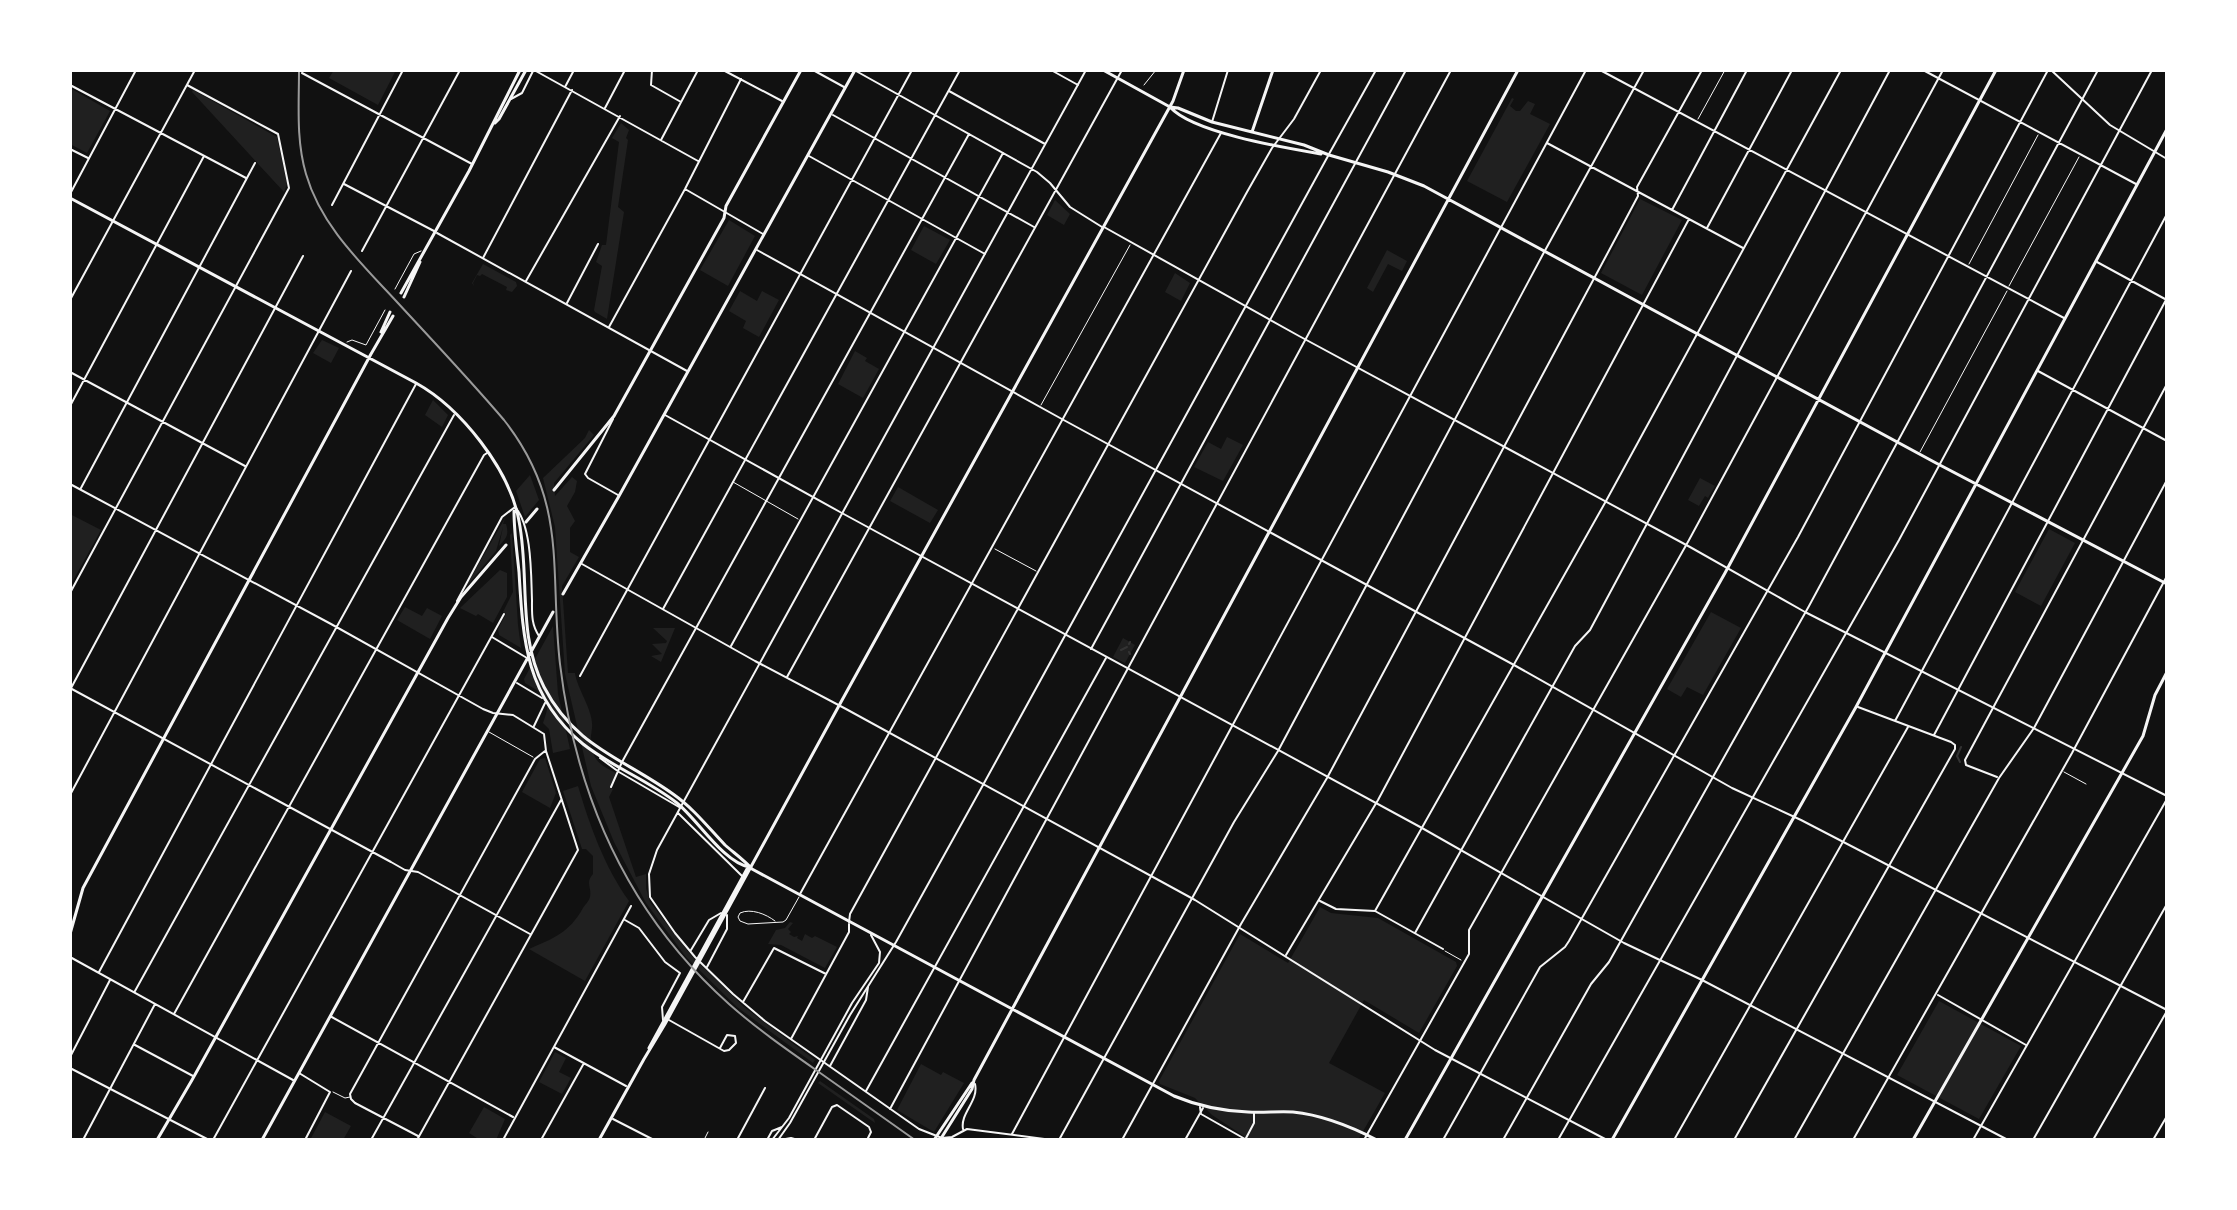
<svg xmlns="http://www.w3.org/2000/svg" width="2237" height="1210" viewBox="0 0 2237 1210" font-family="'Crimson Pro',serif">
<rect width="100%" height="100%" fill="#111"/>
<!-- green -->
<path fill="#202020" d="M334 70H396L378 105 329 78Z
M70 88 110 111 87 153 70 144Z
M193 90 277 137 287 184 284 192 192 92Z
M1512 98 1514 99 1510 106 1516 111H1520L1528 101 1535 104 1530 114 1550 124 1507 202 1467 181Z
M621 123 629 130 626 138 628 140 618 207 624 212 607 319 595 312 594 310 602 266 596 262 602 245H606L619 142 612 138Z
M1640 199 1682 220 1642 295 1601 273Z
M1055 200 1070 214 1064 225 1047 215Z
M729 220 755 236 728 286 700 270Z
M924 226 950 240 936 264 911 250Z
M1387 250 1407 261 1402 271 1388 264 1373 292 1367 288Z
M483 264 516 282 517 286 512 292 506 290 507 287 482 274 480 276 477 275 473 283 474 286 472 283Z
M1175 273 1190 283 1181 301 1165 292Z
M740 291 757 301 762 291 779 300 759 337 743 328 746 321 729 311Z
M322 340 339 348 331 363 313 353Z
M855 351 867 358 865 361 879 369 863 398 838 384Z
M433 400 448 415 442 427 425 415Z
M589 430 594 435 554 483 555 496 572 477 577 481 575 492 567 506 575 521 570 528V552L579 557 562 586 568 673H575C577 689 594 711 592 728 591 737 589 744 593 753 597 764 606 768 616 773L610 787 613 789 609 797 636 877 646 874V888L650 902 690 954 744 1007 815 1060 813 1063 737 1007 686 957 646 903 614 842 591 786 565 674 555 527 543 478 585 438Z
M1227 437 1243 445 1223 481 1194 467 1208 442 1221 449Z
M530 475 539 500 525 517 516 491Z
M1700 478 1715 486 1708 498 1705 496 1699 506 1688 500Z
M898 487 938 510 930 523 890 501Z
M70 514 101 530 70 586Z
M505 518 503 524H506C509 534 507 538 499 546L503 527 496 551 465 588Z
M2049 529 2075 543 2041 606 2015 592Z
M512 533 518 625 521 648 499 635 498 629 506 614 503 612 513 592 510 535Z
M500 570 507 573V597L493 623 478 614 476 616 460 608Z
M405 607 422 616 427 608 442 616 430 639 397 620Z
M1711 612 1741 628 1703 695 1687 687 1681 697 1667 689Z
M553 626 558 694 570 749 553 753 549 729 543 723C552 697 548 697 525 683L524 679Z
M653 628H675L661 662 651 656 662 654 652 644 666 643 667 641Z
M1123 638 1135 645 1125 663 1113 657Z
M545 758 556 793 550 808 522 792 540 759Z
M578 786C590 826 604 866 629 901L585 981 529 949C554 938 569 933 583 908 585 905 589 901 590 897 592 887 585 883 593 874V856L586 849H582L563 791Z
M1320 907 1331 913 1378 918 1456 962 1457 966 1419 1033 1364 1000 1329 1063 1385 1093 1358 1140H1250L1212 1115 1195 1098 1160 1084 1159 1081 1240 934 1288 963Z
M790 922 793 923 788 929 791 932 789 934 794 937 798 936 797 938 802 941 805 934 812 938 815 936 837 947 825 968 781 945 768 944 776 930 785 928Z
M1939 1001 2021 1046 1979 1119 1897 1075Z
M555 1052 566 1058 559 1072 571 1078 562 1094 539 1082Z
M921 1064 941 1075 943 1072 964 1083 934 1132 897 1110Z
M820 1081 874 1119 875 1123 818 1083Z
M484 1107 505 1119 496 1140H480L469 1133Z
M325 1112 351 1126 343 1140H310Z"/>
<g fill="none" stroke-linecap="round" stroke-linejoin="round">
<!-- stream -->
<path stroke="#333" stroke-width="2" d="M1129 644 1130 642
M1121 650 1127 647
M1129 652 1130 654
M1960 762 1957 756 1961 747"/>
<!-- service -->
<path stroke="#f5f5f5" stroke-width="1" d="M1144 85 1156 70
M1698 119 1725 70
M1969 264 2038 135
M2009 286 2079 157
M395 289 414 254 421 251
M347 342 352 340 366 345 385 310
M1041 405 1130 245
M1920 452 2007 291
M733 482 798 519
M995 549 1036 571
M489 732 533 757
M2064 772 2086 784
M775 921C766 914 751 908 740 913L738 917 740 921 748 924 783 922 786 920 799 897
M704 1140 708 1132"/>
<!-- pedestrian -->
<path stroke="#f5f5f5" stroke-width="1" d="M1445 951 1461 960
M333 1092 345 1098 350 1097"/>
<!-- minor -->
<path stroke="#f5f5f5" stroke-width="2" d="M534 70 698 161
M652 70 651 85 681 102
M723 70 782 101
M813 70 844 87
M1051 70 1078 85
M1600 70 2064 318
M1923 70 2136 184
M856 71 1037 172 1050 183 1070 207 1102 227
M302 73 472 164
M70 85 246 178
M565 87 574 70
M949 91 1045 144
M511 99 522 93 533 71
M605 108 625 70
M833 115 1034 227
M1212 122 1228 70
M661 140 698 70
M1547 143 1743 248
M70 149 88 158
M809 156 985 254
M344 184 434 231
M685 189 763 234
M70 194 136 70
M332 205 403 70
M1672 210 1747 70
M1707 228 1792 70
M362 251 460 70
M483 258 572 90
M2097 262 2165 299
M526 281 620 116
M70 300 195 70
M567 303 598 244
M609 327 685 189 741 79
M2038 371 2167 441
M70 372 245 466
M70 406 204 156
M613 419 585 474 588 478 618 495
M70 484 331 624 483 709 493 713 513 715 544 734 546 751 578 850 417 1140
M81 488 255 163
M70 593 289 188 278 134 187 85
M457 601 502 517 515 507C532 526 531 575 532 600 532 613 531 624 539 636
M663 609 960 70
M492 637 527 658
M731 646 1003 153
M1091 649 1406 70
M580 676 912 70
M787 677 1122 70
M517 683 542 698
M70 688 391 862 405 870 418 872 530 934
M70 690 303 256
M1895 721 2167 214
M534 726 545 703
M1934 735 2167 298
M600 758 619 772 679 807
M1997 777 1966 765 1965 760 2167 384
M983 785 1328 156
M611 787 622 762 969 134
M70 795 351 271
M678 813 742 876
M800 894 1221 133
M1320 901 1336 909 1375 911 1443 949
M1375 911 1606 501 1841 70
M625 920 639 928 665 962 680 973 662 1007 663 1020
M1415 933 1575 646 1590 630 1890 70
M691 950 709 920 721 913
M1286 955 1378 800 1689 219
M70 957 293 1080
M707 967 727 929V915
M99 972 416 384
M135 991 454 415
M1938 995 2026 1045
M743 1002 774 948 826 974
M174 1014 484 455 487 453
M330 1016 513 1117
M669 1020 724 1051 729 1050 736 1043 735 1036 727 1035 720 1048
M791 1039 849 932V924
M135 1045 193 1076
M554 1047 626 1086
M70 1057 110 980
M830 1066 866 1000 868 987
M299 1073 330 1092 305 1140
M866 1091 1106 658
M1200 1107 1201 1114 1245 1139
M890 1109 1451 70
M963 1129C960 1113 979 1101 975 1084
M1012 1134 1586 70
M418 1136 355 1103 351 1099 350 1094 535 759 545 751
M83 1140 155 1004
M213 1140 504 614
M371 1140 561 800
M503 1140 631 906
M541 1140 584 1063
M737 1140 765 1088
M814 1140 832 1107 837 1105 869 1127 871 1132 867 1140
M1052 1140 967 1129 952 1137 942 1138 919 1129 765 1021 733 994 695 957 675 933 650 897 649 874 657 850 1086 70
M1059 1140 1234 822 1278 751 1542 256 1644 70
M1122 1140 1241 924 1327 778 1621 228 1638 196 1637 187 1702 70
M1185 1140 1203 1108
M1245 1140 1254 1123V1113
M1364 1140 1469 954V930L1689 540 1943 70
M1443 1140 1540 967 1565 947 1569 941 1798 537 2048 70
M1503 1140 1591 984 1609 962 1809 606 2098 70
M1558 1140 1899 540 2152 70
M1674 1140 1908 727
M1734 1140 1955 749V745L1951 742 1858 707
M1794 1140 1999 778 2034 728 2167 480
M1853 1140 2072 753 2167 576
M1973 1140 2167 799
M2033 1140 2167 904
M2093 1140 2167 1011
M2153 1140 2167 1116"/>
<!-- tertiary -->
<path stroke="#f5f5f5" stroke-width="2" d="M2051 70 2110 125 2167 159
M1329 154 1376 70
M1104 227 1299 336 1690 547 1805 612 2167 796
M437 233 687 371
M757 250 1060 418 1514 665 1732 788 1801 820 2167 1010
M665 415 840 512 1422 828 1624 943 1702 980 2008 1140
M582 564 755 661 846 709 1195 900 1435 1050 1607 1140
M849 922 850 914 1247 192 1272 148 1294 119 1321 70
M70 1068 209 1140
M613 1119 654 1140
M767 1140 772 1131 782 1127
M772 1140 789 1118 852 1003 879 963 880 952 871 935
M778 1140 790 1123 850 1015 896 942 983 785
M780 1140 791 1138 798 1140"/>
<!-- secondary -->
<path stroke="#f5f5f5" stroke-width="3" d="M1103 70 1170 107C1193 133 1286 148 1321 154
M1170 107 1178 108 1212 122 1304 145 1329 155 1388 172 1424 186 1936 463 2167 584
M495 123 499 119 526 70
M1252 132 1273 70
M70 198 416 383C461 408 510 470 519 521 530 577 517 635 544 687 575 747 623 758 673 794 693 808 708 827 725 845 734 853 744 860 752 869L1174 1096C1198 1106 1222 1111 1248 1112 1263 1113 1278 1111 1293 1112 1323 1115 1350 1126 1377 1140
M401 293 469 171 520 70
M404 297 420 262
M381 332 390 312
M554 490 614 416 724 218 726 206 801 70
M514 511C514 532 517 552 519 572 523 641 526 697 583 744 612 767 648 780 677 803 698 820 723 862 749 867
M526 522 537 509
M563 594 619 496 855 70
M70 934 83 888 371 354 393 316
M649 1048 747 869
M644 1059 665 1024 841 702 1173 101 1184 70
M157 1140 192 1080 448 618 461 597 506 545
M262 1140 553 612
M599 1140 644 1059
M934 1140 972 1083
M940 1140 972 1089 974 1080 1518 70
M1405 1140 1725 573 1996 70
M1612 1140 1856 707 2167 129
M1913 1140 2143 736 2155 695 2167 672"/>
<!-- rail -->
<path stroke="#9a9a9a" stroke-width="2" d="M299 70C299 105 296 140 306 174 321 226 361 263 397 302 433 341 470 380 504 420 569 503 549 569 560 664 576 797 628 914 729 1004 756 1028 786 1049 816 1070 849 1093 882 1117 915 1140"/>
</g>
<!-- border -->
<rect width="2237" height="1210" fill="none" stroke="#ffffff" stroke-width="144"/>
</svg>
